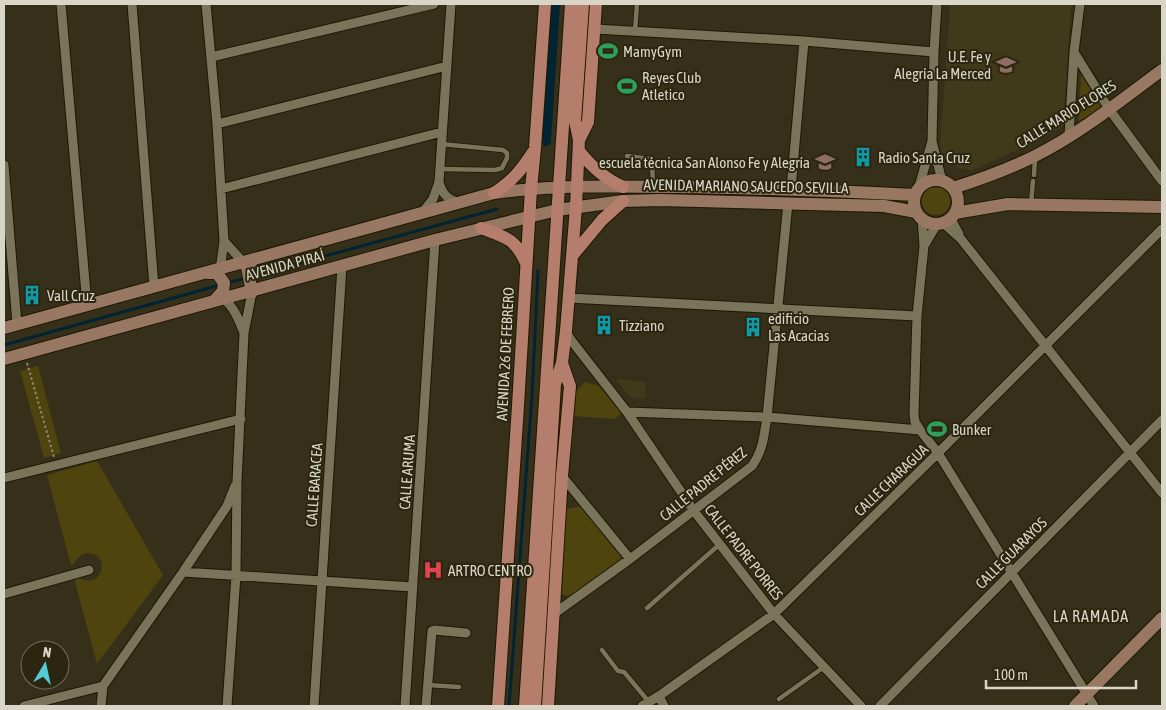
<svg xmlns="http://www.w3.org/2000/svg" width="1166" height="710" viewBox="0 0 1166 710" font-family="'Asap Condensed',sans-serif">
<rect width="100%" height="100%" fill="#36301a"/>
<!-- built -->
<path fill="#40391a" d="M950 4H1071L1063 127 979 168 970 170 960 169 949 163 940 149Z
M616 379 646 382 645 399 630 397Z"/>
<!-- green -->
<path fill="#4f430e" d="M1082 72 1103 107 1079 121 1081 73Z
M922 201a14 14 0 1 1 28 0a14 14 0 1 1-28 0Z
M38 366 61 453 44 458 20 371Z
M585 382 599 386 622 413 615 419 573 416 576 391Z
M97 461 163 575 97 664 74 578 77 577C104 592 111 553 88 553 81 553 77 559 73 565H71L47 475Z
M583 506 624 558 573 595 568 596 562 594 561 591 566 509Z"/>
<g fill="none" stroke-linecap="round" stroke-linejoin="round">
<!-- stream -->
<path stroke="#012433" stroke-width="3" d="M252 276 497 209
M231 282 243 279
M4 345 220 285
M509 706 532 395 538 271"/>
<!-- canal -->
<path stroke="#012433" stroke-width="10" d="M546 141 555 4"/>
<defs>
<path id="lane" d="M635 31 637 4
M627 156 651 159 652 161 653 186
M440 169 495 170 502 168 507 158V153L503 150 441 144
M1034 175 1035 159
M1031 203 1033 181
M647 608 720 544
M602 650 618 671 624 672 649 702
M428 685 459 687
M779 699 824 667"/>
<path id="street" d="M61 4 87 305
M132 4 154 287
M206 4 217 124 224 241 220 270
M595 29 804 41 934 52
M1074 52 1109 109 1162 181
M211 57 434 4
M217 124 447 66
M1069 135 1074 52 1080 4
M932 141 942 181
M4 165 17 324
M439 182C442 194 448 200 460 203
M919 187 932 141 934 52 937 4
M221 189 442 132
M791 189 804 41
M422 213 433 199 439 182 451 4
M922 219 924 246 917 316 914 414 915 422 920 430 938 453 1094 706
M951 219 959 234
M943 223 961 239 1162 493
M224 241 244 263
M924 246 937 224
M223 298C234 307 239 320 244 333
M568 298 917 316
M566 332 571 340 627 412 694 511 774 614 861 706
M627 412 767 417 920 430
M562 476 630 559
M4 478 241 419
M183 572 413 587
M4 594 89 570
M555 613 630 559 752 466C763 451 764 435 767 417L788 203
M659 696 664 706
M24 706 103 686
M101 706 103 686 183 572 227 506 235 486
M227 706 236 575 237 481 244 333 252 292
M314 706 342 266
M405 706 435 240
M426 706 432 631 434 630 466 633
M642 706 659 696 774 614 938 453 1162 229
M880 706 1162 420"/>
<path id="secondary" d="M914 202a22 22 0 1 1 44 0a22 22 0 1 1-44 0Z
M953 188C981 179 1009 169 1035 156 1081 133 1121 100 1162 70
M955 213 1008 204 1162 207
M208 273H217L224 283 223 291 214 301
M252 292 247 267 252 261
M4 328 494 193C554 185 615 186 676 187 756 188 835 191 915 195
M4 359 435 240 557 210 623 201 660 200 884 206 916 212
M1075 706 1162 618"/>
<path id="primary" d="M579 140 588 122 596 4
M579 151C592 167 604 178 623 187
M494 193C512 181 521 171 533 152
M481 228C505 237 515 238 526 263
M572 256 602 220 623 201
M498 706 518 406 531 189 535 148 545 4
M525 706 571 4
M535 706 555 384 562 363 566 331 576 207 579 140 575 121 583 4
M548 706 562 476 570 386 562 363"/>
</defs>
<!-- lane casing -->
<use href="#lane" stroke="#1e1803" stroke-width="6"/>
<!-- street casing -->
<use href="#street" stroke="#1e1803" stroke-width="11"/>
<!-- secondary casing -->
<use href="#secondary" stroke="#1e1803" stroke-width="14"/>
<!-- primary casing -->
<use href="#primary" stroke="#1e1803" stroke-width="14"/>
<!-- path -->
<path stroke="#8d8877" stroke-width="2" stroke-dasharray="2.5 2.5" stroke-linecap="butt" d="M27 363 54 457"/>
<!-- lane -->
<use href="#lane" stroke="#7a745b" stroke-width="4.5"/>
<!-- street -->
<use href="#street" stroke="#7a745b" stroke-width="9"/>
<!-- secondary -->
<use href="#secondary" stroke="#987863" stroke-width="12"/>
<!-- primary -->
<use href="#primary" stroke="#b57d6b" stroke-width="12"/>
</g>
<!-- icons -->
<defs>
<symbol id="stadium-bare" viewBox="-9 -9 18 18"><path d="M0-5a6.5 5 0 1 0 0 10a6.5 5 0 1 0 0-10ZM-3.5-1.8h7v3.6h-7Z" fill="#2e9e5b" stroke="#2c2610" stroke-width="2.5" paint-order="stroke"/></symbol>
<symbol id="school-bare" viewBox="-9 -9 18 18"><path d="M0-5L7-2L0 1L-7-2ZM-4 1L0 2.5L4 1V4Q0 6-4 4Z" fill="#8d6e63" stroke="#2c2610" stroke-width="2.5" paint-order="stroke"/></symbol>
<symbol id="building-bare" viewBox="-9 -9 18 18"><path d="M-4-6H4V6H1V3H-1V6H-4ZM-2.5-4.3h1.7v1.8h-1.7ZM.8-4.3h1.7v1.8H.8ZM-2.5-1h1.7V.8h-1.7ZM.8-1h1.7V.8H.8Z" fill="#0f9aa8" stroke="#2c2610" stroke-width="2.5" paint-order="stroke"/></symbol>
<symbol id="hospital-bare" viewBox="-9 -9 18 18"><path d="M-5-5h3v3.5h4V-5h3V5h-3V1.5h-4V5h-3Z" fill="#e0444e" stroke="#2c2610" stroke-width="2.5" paint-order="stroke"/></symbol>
</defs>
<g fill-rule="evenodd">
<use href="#stadium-bare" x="594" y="37" width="28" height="28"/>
<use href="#school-bare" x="992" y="51" width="28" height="28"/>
<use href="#stadium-bare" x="613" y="72" width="28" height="28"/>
<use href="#building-bare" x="849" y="143" width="28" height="28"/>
<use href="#school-bare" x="811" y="148" width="28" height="28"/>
<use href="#building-bare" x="18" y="281" width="28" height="28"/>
<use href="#building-bare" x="590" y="311" width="28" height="28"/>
<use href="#building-bare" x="739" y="313" width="28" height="28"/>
<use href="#stadium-bare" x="923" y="415" width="28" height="28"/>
<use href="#hospital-bare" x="419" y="556" width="28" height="28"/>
</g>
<g text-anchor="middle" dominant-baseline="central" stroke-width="4" stroke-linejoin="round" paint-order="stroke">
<!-- poi labels -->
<g font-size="15" fill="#d9d6c8" stroke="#2c2610" text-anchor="start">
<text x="623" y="51">MamyGym</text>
<text x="991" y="56" text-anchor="end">U.E. Fe y<tspan x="991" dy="17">Alegría La Merced</tspan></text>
<text x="642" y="77">Reyes Club<tspan x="642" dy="17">Atletico</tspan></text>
<text x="878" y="157">Radio Santa Cruz</text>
<text x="810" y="162" text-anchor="end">escuela técnica San Alonso Fe y Alegría</text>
<text x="47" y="295">Vall Cruz</text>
<text x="768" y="318">edificio<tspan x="768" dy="17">Las Acacias</tspan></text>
<text x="619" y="325">Tizziano</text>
<text x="952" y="429">Bunker</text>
<text x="448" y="570">ARTRO CENTRO</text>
</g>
<!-- street labels -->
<g font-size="15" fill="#d9d6c8" stroke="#2c2610">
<text transform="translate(1066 114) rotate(-32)">CALLE MARIO FLORES</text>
<text transform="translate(746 186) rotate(1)">AVENIDA MARIANO SAUCEDO SEVILLA</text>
<text transform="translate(285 265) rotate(-15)">AVENIDA PIRAÍ</text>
<text transform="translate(505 354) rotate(-87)">AVENIDA 26 DE FEBRERO</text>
<text transform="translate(407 472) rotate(-86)">CALLE ARUMA</text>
<text transform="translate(891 480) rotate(-44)">CALLE CHARAGUA</text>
<text transform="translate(703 484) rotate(-39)">CALLE PADRE PÉREZ</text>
<text transform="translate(314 485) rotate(-86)">CALLE BARACEA</text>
<text transform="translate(744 552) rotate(52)">CALLE PADRE PORRES</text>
<text transform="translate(1011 553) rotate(-45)">CALLE GUARAYOS</text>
</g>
<!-- neighbourhood labels -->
<g font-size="16" letter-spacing="1" fill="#d9d6c8" stroke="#2c2610">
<text x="1091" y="616">LA RAMADA</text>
</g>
</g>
<!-- border -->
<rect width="1166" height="710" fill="none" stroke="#d9d6c8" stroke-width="10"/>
<!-- north arrow -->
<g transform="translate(45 665) rotate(9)"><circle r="24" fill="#2c2610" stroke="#716c5a"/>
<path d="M0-4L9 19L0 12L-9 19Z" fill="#52cbd8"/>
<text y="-8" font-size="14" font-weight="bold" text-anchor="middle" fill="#d9d6c8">N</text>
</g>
<!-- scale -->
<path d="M986 680v8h150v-8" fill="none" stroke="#d9d6c8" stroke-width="2.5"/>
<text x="994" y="680" font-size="15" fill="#d9d6c8" stroke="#2c2610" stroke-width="4" paint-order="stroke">100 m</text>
</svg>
